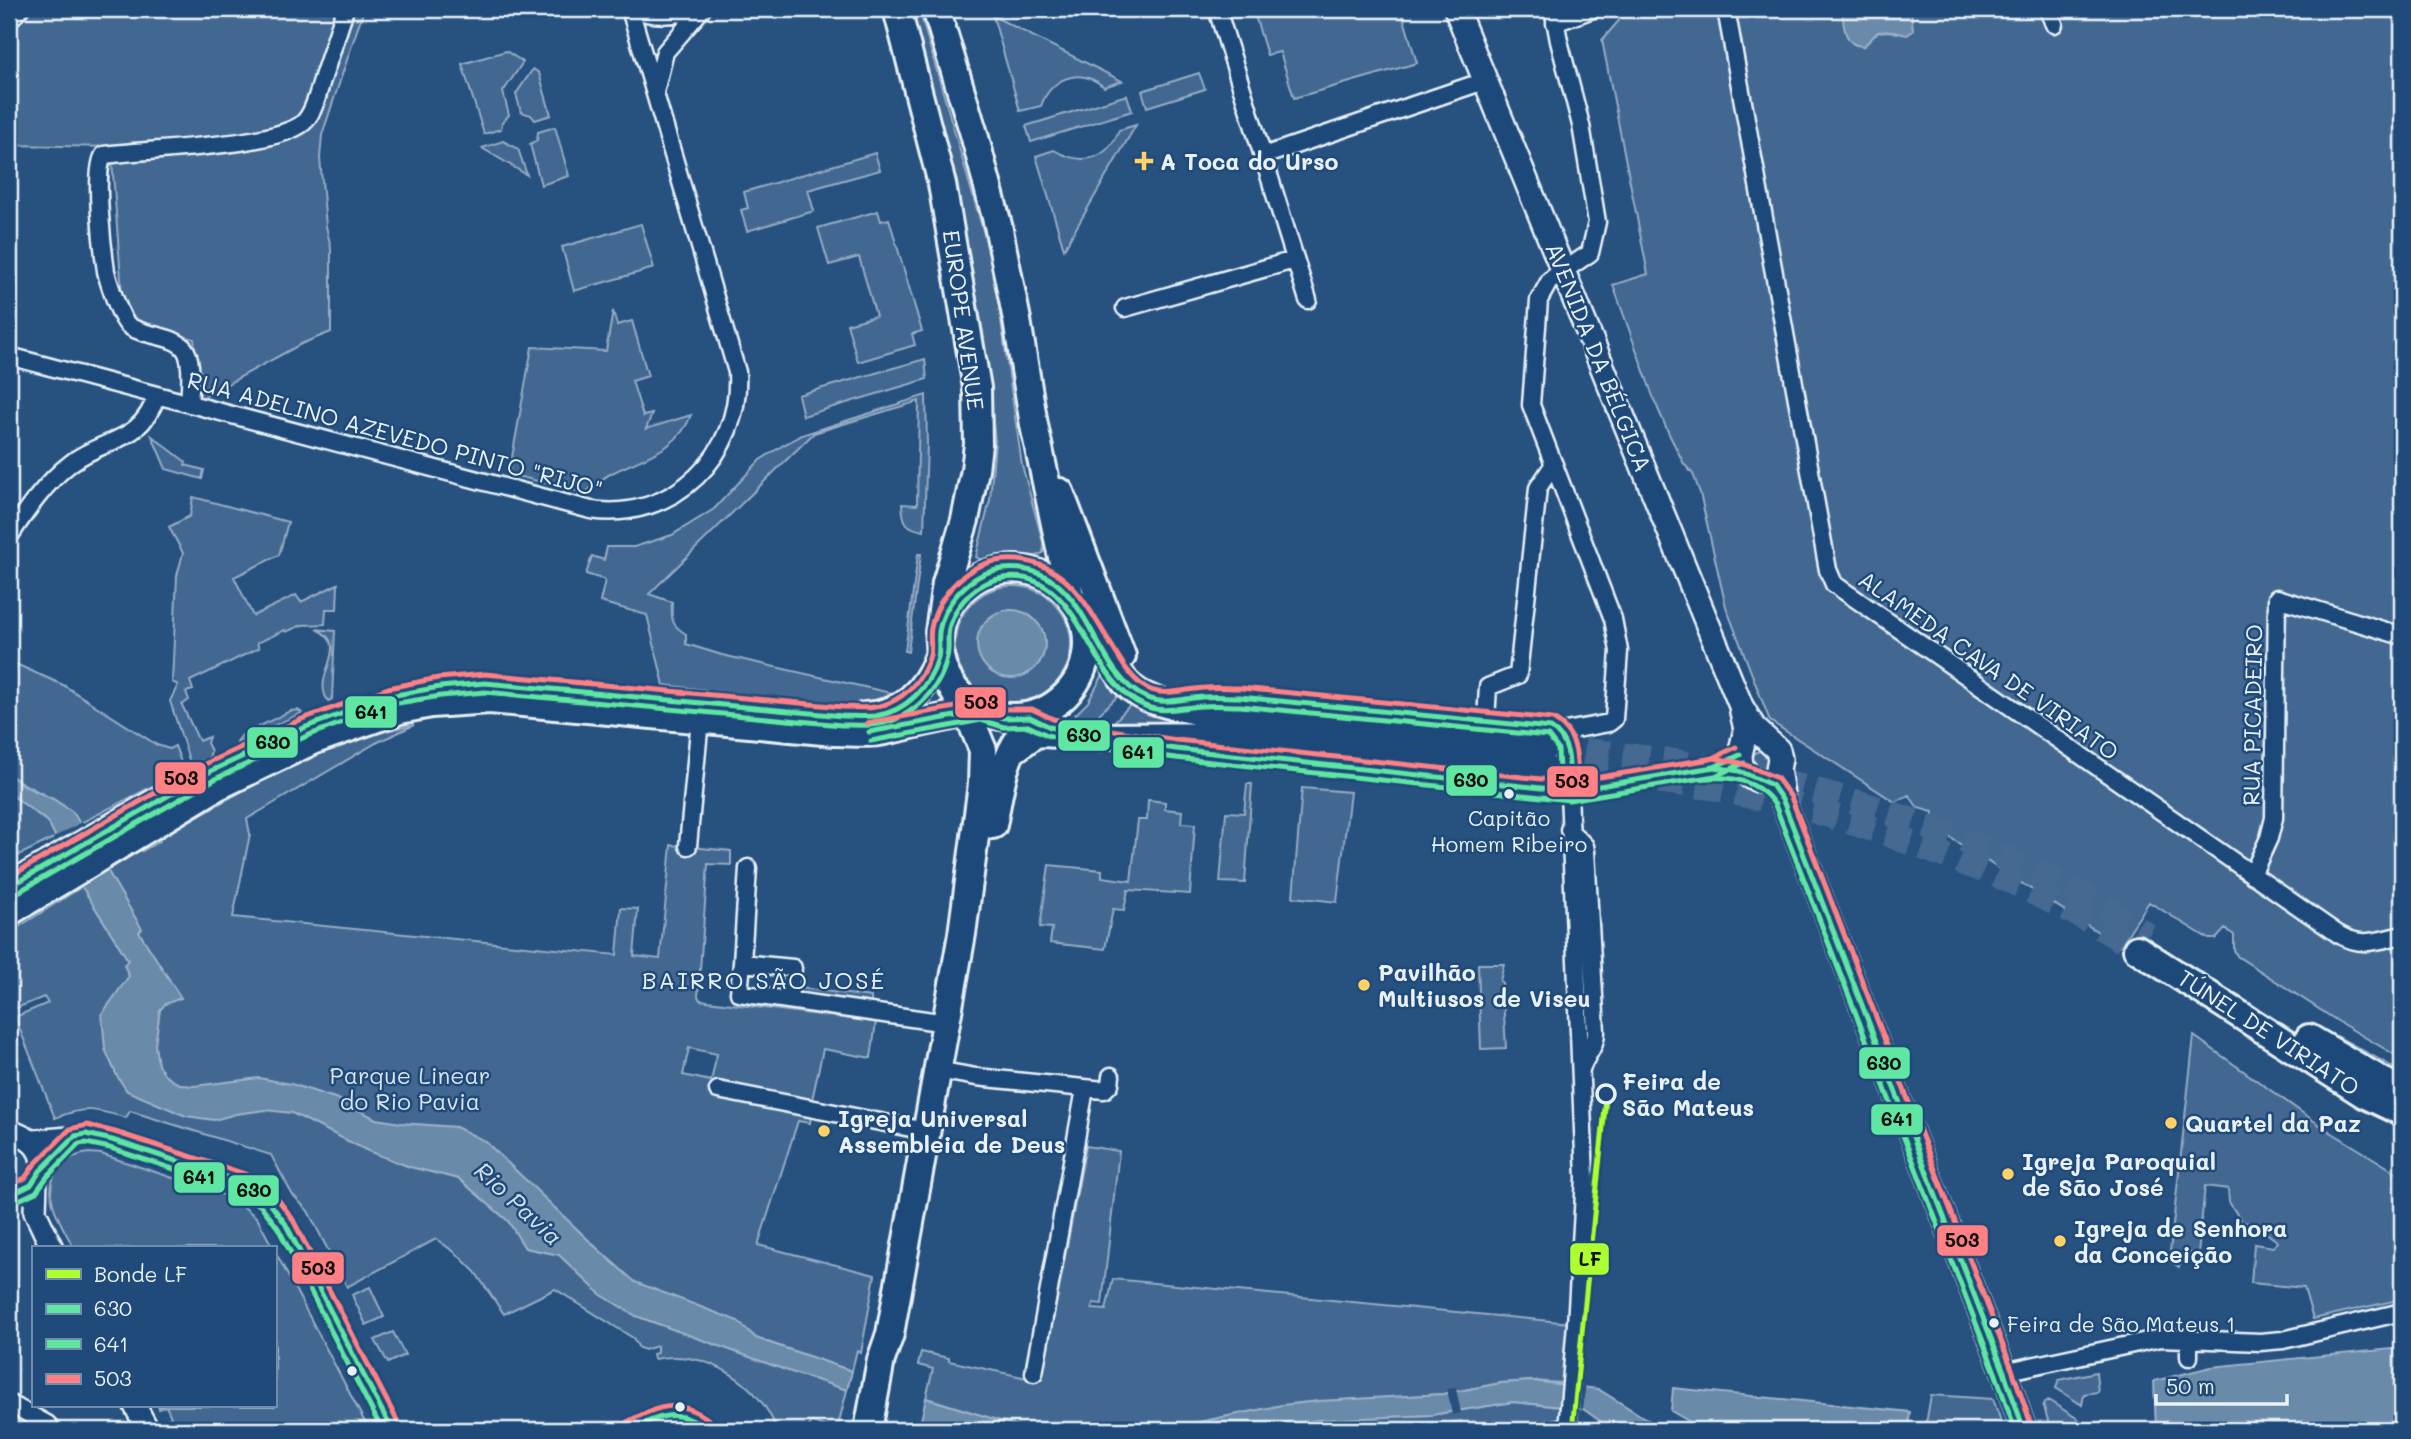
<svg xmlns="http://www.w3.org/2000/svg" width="2411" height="1439" viewBox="0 0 2411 1439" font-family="Mali,sans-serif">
<rect width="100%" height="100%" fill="#27517f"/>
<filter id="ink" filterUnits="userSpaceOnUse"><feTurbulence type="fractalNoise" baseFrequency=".0143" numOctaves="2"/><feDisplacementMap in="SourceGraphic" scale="14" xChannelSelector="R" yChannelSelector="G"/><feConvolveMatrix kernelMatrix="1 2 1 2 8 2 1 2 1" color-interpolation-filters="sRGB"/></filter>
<g filter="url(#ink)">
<!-- green -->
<path fill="#436891" stroke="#96acc4" stroke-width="2" fill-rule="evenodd" d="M9 9H364L322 135 320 158 326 226 331 248V332L301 344 200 399 194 339 124 319 111 147 9 145Z
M907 9H919L986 241 996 285 1022 465 1044 546 1043 553 1037 556 998 555 981 560 976 557 990 500 995 441 983 333 958 193 945 138Z
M1253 9H1401L1417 63 1294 98 1280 52 1267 55Z
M1629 9H2402V1059L2339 1022 2237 956 2234 950V935L2225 929 2216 939H2209L2149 902 2120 946 1932 826 1933 812 1918 808 1909 795 1895 802 1770 721 1726 607 1700 493 1693 474 1684 464 1669 434 1655 402 1613 285 1648 274 1602 40Z
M993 16 1122 81 1104 87C1080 66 1051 78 1041 106L1020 111Z
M506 51 523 62 503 92 509 115 502 123 501 129 484 134 462 64Z
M533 69 539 73 551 115 535 120 531 115 521 112 516 94Z
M1199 73 1205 89 1147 107 1142 91Z
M1127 95 1132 111 1031 142 1026 126Z
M1136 125 1064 249 1036 156 1054 150C1082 166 1107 161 1119 130Z
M555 127 569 176 541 185 530 144 537 140 538 132Z
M503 141 518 149 527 175 482 148Z
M875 153 880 170 808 190 814 211 747 231 741 210 748 208 744 192Z
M878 211 881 221 889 219 922 331 912 334 915 345 858 362 847 324 876 316 859 257 829 265 818 228Z
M641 224 654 268 574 291 562 247Z
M613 311 617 325 632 321 648 376 632 381 643 416 652 414 646 429 691 415C678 451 643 457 612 473 602 478 594 486 585 493L509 474 532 347 606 351Z
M925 359 927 379 803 416 798 395Z
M926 395 927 444 924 531C906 528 903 523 902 504L917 505 919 401 814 433 649 594 672 602C671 619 671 625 686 634V644L722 655 891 693C878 704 867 706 850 707L664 685 647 615 600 602 605 580 586 574 592 556 604 560 607 547H634L672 535 714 509 760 460 785 444 802 435Z
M152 436 186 462 185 465 204 470 202 479 166 469Z
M193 497 288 522 279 555 234 577 253 616 296 595 301 602 338 584 337 609H326L325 624 302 625 286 632 285 630 257 643 259 648 190 681 193 690 186 692 189 700 182 705 199 741 209 737 207 743 211 751 209 758 191 766 170 701 178 685 172 682 177 576 183 553 169 527 190 516Z
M918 554H921L908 652 905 651Z
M955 644a58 58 0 1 1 116 0a58 58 0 1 1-116 0Z
M316 629 335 631 332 699 328 701C310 675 354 646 316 629Z
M9 661 63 685 157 745 169 749 175 746 184 770 79 824C66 799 31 792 9 774Z
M1104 673 1107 674 1120 694 1098 715 1094 726 1074 722 1075 715 1088 702Z
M1131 704 1148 713 1259 728 1110 726Z
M298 710 302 713 236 743 242 735 290 711Z
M414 725 376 743 247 819 250 834 233 917 617 955 621 908 638 909 634 956 660 959 671 845 731 851V865L708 864 698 996 700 1000 876 1022 871 1058 823 1049 812 1100 715 1081 712 1094 811 1116 810 1123 798 1121 758 1245 875 1275 861 1353 857 1350 837 1430 812 1422 807 1429 803 1430H777C758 1381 706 1349 654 1359L653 1354 657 1353V1346L645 1350 639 1348 633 1338 555 1289 504 1314 475 1272 457 1254 436 1239 347 1287 308 1211 292 1194 271 1155 130 1111 126 1118C96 1109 85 1106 55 1118L15 1017 48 1003 44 997 9 1011V933L140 850 142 851 160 841V838C239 792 323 741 414 725ZM689 1048 717 1054 711 1081 683 1075Z
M1752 760a9 9 0 1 1 18 0a9 9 0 1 1-18 0Z
M1247 784H1252L1245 883 1220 882 1226 812 1244 813Z
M1302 788 1350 792 1337 902 1293 897Z
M9 793 48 822 56 837 9 860Z
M1148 800 1165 802V809L1182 811 1181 823 1195 824 1190 894 1128 890 1124 910 1113 909 1105 949 1050 943 1052 928 1040 927 1049 865 1102 870V877L1131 881 1138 820H1147Z
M1478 964H1504L1500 981 1502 982 1506 1048 1481 1049Z
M800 988 871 997V1003L800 993Z
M2194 1036 2321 1126 2402 1176V1299L2313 1319 2304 1288 2251 1283 2254 1244 2273 1247 2278 1242 2255 1224 2242 1222 2229 1202 2228 1189 2205 1186 2198 1254 2184 1252 2179 1267 2169 1261Z
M2337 1036 2402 1072V1080L2329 1038Z
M1086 1146 1119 1151 1102 1304 1093 1303 1092 1309 1106 1310 1113 1279 1571 1323 1563 1383 1532 1381 1501 1383 1443 1394 1300 1403 1159 1430H1029L926 1398 933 1369 918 1365 921 1352 949 1358V1361L1036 1380 1037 1377 1042 1378Z
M89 1153 101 1154 233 1198 257 1218 273 1248H74C62 1225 38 1192 60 1167 68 1158 77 1154 89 1153Z
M275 1251 369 1430H171L166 1420 171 1417 166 1406 159 1409 158 1406H275Z
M370 1287 384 1317 366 1325 352 1295Z
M393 1332 405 1355 388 1363 375 1340Z
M2096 1372 2098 1392 2084 1394 2082 1405 2056 1388 2059 1380Z
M1931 1395 1993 1399 2004 1430H1925Z
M2048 1400 2083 1422V1430H2051L2043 1404Z
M1513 1402 1561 1407 1560 1418 1491 1430H1464L1461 1421 1453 1422 1455 1430H1254L1318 1420 1431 1415Z
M921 1420 955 1430H919Z"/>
<!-- water -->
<path fill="#6b8aaa" stroke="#9db3c9" stroke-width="2" d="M1842 9H1911L1913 31 1907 35 1889 31 1878 32 1864 46C1844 48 1843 23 1842 9Z
M977 644a34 34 0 1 1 68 0a34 34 0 1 1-68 0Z
M9 774 24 786 53 799 73 812 142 929 139 932 181 998 165 1004 160 1010 155 1045 158 1065 165 1075 173 1081 182 1085 194 1086 259 1078 291 1084 338 1099 376 1119 401 1123 456 1127 485 1141 600 1251 635 1282 738 1321 756 1338 852 1371 847 1390 791 1372 636 1316 600 1294 559 1255 525 1248 508 1221 459 1179 410 1167 368 1151 292 1113 265 1110 236 1114 214 1120 186 1116 127 1091 117 1076 105 1049 102 1014 129 976 124 965 128 960 82 887 48 822 9 793Z
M2402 1348V1422L2346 1430H2156L2154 1381 2211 1367Z
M1533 1381 1598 1389 1664 1430H1613L1583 1409 1513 1402 1431 1415 1318 1420 1254 1430H1159L1282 1405 1319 1401 1443 1394 1501 1383Z
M1673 1388 1910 1412 1908 1430H1704L1671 1411Z
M926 1398 1029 1430H955L921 1420Z"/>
<!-- pier -->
<path fill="#27517f" d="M82 822 110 870 79 889 53 838Z
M1563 1380 1586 1382 1583 1409 1561 1407Z
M1456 1388 1461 1413 1452 1415 1447 1389Z"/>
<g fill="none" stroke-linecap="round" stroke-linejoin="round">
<!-- stream -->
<path stroke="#9db3c9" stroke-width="5" d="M1718 9 1731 79"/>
<!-- primary-tunnel -->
<path stroke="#446991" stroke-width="26" stroke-dasharray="26 13" stroke-linecap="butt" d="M1546 746C1605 754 1666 759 1725 770 1847 793 1975 838 2085 896 2107 907 2127 923 2148 936
M1543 766 1711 787 1813 810 1883 832 2007 879 2078 914 2129 944"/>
<defs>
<path id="minor" d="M634 9C656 18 677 15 699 9
M1217 9 1308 300
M1553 9 1559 41 1581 125 1597 222 1590 253 1550 280 1539 300 1531 405 1613 619 1619 651 1614 719 1609 723 1560 732
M1726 9 1828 570 1834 584 2338 934C2361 948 2377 941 2402 935
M2048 9 2054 24
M9 20 20 9
M1555 23 1593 9
M655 92 665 52 702 9
M1263 156 1484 81
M1125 308 1294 260
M9 356 591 510C673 522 742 455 737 372L630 9
M189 404C190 389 193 363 186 351 177 334 142 337 128 325 121 320 108 281 106 271 103 251 93 169 104 155 144 149 285 147 306 120 315 109 318 93 322 80 330 56 338 33 345 9
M9 537C26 511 46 482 71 463 107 436 140 445 157 395
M1175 700 1205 696 1240 697 1539 725 1560 732 1567 743 1585 1178 1576 1324 1567 1430
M1486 720 1488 687 1518 675 1538 488 1554 464
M1158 747 1569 791 1714 767 1740 755
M1569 830 1585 846 1586 851 1596 1032C1596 1047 1586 1055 1581 1069
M688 846 700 719
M2252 875 2269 838 2274 818 2277 598 2402 636
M742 963 748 868
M789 999 793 968 742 963 739 993 946 1023
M937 1070 976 1077 1104 1090 1110 1084 1111 1076
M718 1090 926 1131
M28 1139 86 1134 96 1136 244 1183 268 1201 285 1223 392 1430
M40 1171 75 1136
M2189 1338V1357
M2004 1372 2161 1338 2260 1342 2283 1340 2402 1312
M1034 1373 1085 1089
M9 1403 47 1424 53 1430"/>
<path id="tertiary" d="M9 1129C18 1136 29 1137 36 1147 52 1168 32 1192 9 1191
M36 1180 35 1212 52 1248
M135 1406 148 1430"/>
<path id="secondary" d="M1456 9 1741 706 1754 728 1778 750 1780 759 1778 769 1783 801
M1742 712 1746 729 1740 755 1741 766 1750 777 1772 785 1783 801 2004 1372 2024 1430"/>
<path id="primary" d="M897 9 942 184 977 388 978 444 975 470 965 520 946 583 939 632
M936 9 974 134 998 225 1017 320 1034 425 1070 595
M1060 492 1122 656
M939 643a74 74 0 1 1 148 0a74 74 0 1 1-148 0Z
M1084 617 1125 682C1146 704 1177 706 1205 713L1546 746
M865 716C902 715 926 690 939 656
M1012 751 1035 734 1044 733 1099 737 1239 736 1543 766
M993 825C999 796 1002 760 1021 736
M9 887 165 797
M9 912 216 787 312 741 400 710 431 704 490 700 834 732C849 732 864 734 879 732 913 726 946 715 982 711
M2137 949 2364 1094 2402 1112
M2309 1038 2382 1081 2402 1091
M868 1430 881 1360 890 1334 962 934 982 784 983 750 971 721 947 679"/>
</defs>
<!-- minor casing -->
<use href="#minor" stroke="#e8f1f8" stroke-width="21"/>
<!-- tertiary casing -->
<use href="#tertiary" stroke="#e8f1f8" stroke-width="26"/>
<!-- secondary casing -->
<use href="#secondary" stroke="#e8f1f8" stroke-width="28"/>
<!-- primary casing -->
<use href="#primary" stroke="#e8f1f8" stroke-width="32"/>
<!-- minor -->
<use href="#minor" stroke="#1f4a7a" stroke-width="16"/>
<!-- tertiary -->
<use href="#tertiary" stroke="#1f4a7a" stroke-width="21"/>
<!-- secondary -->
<use href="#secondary" stroke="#1f4a7a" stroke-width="23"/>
<!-- primary -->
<use href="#primary" stroke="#1f4a7a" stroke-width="26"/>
<defs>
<path id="bus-1" d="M869 732 982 711 1005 718 1030 717 1050 727 1081 735 1176 749 1569 791 1714 767 1740 755
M1683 772 1714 767 1739 771 1772 785 1783 801 2004 1372 2024 1430
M9 887 211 771 306 727 390 696 440 687 485 683 843 716C853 716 864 717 875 716 905 712 930 687 938 658 940 649 938 641 939 632 944 601 972 572 1003 569 1091 561 1088 671 1145 697 1163 706 1184 698 1203 697 1215 696 1228 697 1240 697L1551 728C1573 742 1569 768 1569 791
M9 1191H19L31 1185 40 1171 75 1136 86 1134 112 1140 244 1183 268 1201 285 1223 392 1430
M631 1430C661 1415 678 1407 707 1430"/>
<path id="bus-2" d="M871 741 981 720 1004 727 1028 726 1047 735 1080 744 1175 758 1569 800 1715 776 1744 763
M1684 781C1718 775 1754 774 1775 805L1996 1375 2015 1430
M13 895 215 779 309 735 392 704 441 696 485 692 842 725C854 725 867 726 879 724 912 718 941 690 947 657 950 646 946 636 950 625 957 602 978 581 1003 578 1083 567 1084 681 1145 706 1163 714 1183 707 1202 706 1215 705 1227 706 1240 706L1548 736 1558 749 1560 791
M9 1200 21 1199 36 1192 47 1177 79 1144 86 1143 110 1148 240 1191 262 1207 278 1228 382 1430"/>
<path id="bus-3" d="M867 723 983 702 1006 709H1032L1053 719 1083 726 1177 740 1569 782 1711 759 1736 747
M1682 763 1714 758 1741 763 1777 778 1791 797 2012 1369 2032 1427
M9 877 207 763 302 719 388 688 438 678 485 674 843 707C854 707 865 709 875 707 901 703 924 680 930 655 932 646 929 637 931 628 938 594 968 562 1004 560 1068 556 1089 610 1118 656 1126 670 1136 684 1151 690 1167 696 1187 689 1204 688 1216 687 1228 688 1241 688L1553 719C1581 734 1577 763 1578 791
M9 1182H17L25 1178 34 1165 70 1129 87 1125 115 1132 248 1175 274 1194 292 1218 400 1426
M627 1422C660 1405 681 1397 713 1423"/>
</defs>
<!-- bus-1 casing -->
<use href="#bus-1" stroke="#1f4a7a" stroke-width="10"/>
<!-- bus-2 casing -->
<use href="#bus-2" stroke="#1f4a7a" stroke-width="10"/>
<!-- bus-3 casing -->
<use href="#bus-3" stroke="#1f4a7a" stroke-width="10"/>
<!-- bus-1 -->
<use href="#bus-1" stroke="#5ee6a2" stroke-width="5"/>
<!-- bus-2 -->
<use href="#bus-2" stroke="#5ee6a2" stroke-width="5"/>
<!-- bus-3 -->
<use href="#bus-3" stroke="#ff8085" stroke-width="5"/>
<defs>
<path id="tram-1" d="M1572 1430 1607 1088"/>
</defs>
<!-- tram-1 casing -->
<use href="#tram-1" stroke="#1f4a7a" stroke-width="10"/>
<!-- tram-1 -->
<use href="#tram-1" stroke="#adff2f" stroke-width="5"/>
</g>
</g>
<!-- markers -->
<g fill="#ffd166" stroke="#1f4a7a" stroke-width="2.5">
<path d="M1140.5 150.5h7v7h7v7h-7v7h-7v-7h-7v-7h7z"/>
<circle cx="1364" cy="985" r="7"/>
<circle cx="2171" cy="1123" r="7"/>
<circle cx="824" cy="1131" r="7"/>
<circle cx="2008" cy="1174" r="7"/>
<circle cx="2060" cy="1241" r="7"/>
</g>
<g fill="#e8f1f8" stroke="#1f4a7a" stroke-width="2.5">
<circle cx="1509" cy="794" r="6"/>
<circle cx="1994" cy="1323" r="6"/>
<circle cx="352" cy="1371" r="6"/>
<circle cx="680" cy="1407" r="6"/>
</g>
<circle fill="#1f4a7a" stroke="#e8f1f8" stroke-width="3.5" cx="1606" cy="1094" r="9"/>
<g text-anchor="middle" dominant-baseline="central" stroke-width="5" stroke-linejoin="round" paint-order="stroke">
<!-- bus labels -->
<g font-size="21" fill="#e8f1f8" stroke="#1f4a7a">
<text x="1509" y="817">Capitão<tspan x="1509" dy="26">Homem Ribeiro</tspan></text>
<text x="2007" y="1323" text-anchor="start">Feira de São Mateus 1</text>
</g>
<!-- poi labels -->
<g font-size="23" font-weight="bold" fill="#e8f1f8" stroke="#1f4a7a" text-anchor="start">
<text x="1160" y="161">A Toca do Urso</text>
<text x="1378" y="972">Pavilhão<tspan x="1378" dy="26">Multiusos de Viseu</tspan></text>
<text x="838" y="1118">Igreja Universal<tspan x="838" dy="26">Assembleia de Deus</tspan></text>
<text x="2185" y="1123">Quartel da Paz</text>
<text x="2022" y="1161">Igreja Paroquial<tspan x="2022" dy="26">de São José</tspan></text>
<text x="2074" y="1228">Igreja de Senhora<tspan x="2074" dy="26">da Conceição</tspan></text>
</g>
<!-- street labels -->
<g font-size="23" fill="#e8f1f8" stroke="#1f4a7a">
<text transform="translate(964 320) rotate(82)">EUROPE AVENUE</text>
<text transform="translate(1599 357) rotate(68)">AVENIDA DA BÉLGICA</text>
<text transform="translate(395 434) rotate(15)">RUA ADELINO AZEVEDO PINTO "RIJO"</text>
<text transform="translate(1989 665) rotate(35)">ALAMEDA CAVA DE VIRIATO</text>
<text transform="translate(2252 715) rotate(-89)">RUA PICADEIRO</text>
<text transform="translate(2269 1032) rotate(33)">TÚNEL DE VIRIATO</text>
</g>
<!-- park labels -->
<g font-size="23" fill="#d8e3ee" stroke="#1f4a7a">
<text x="410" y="1075">Parque Linear<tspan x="410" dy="26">do Rio Pavia</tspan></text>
</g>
<!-- stop labels -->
<g font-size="23" font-weight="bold" fill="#e8f1f8" stroke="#1f4a7a" text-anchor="start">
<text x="1622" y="1081">Feira de<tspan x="1622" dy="26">São Mateus</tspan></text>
</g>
<!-- neighbourhood labels -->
<g font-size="24" letter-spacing="2" fill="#e8f1f8" stroke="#1f4a7a">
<text x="764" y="979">BAIRRO SÃO JOSÉ</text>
</g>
<!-- water labels -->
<g font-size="24" font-style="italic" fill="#d5e2ec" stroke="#1f4a7a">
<text transform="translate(519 1203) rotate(43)">Rio Pavia</text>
</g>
</g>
<g stroke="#1f4a7a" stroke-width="2.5">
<rect x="954" y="686" width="53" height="33" rx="7" fill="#ff8085"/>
<rect x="344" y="695" width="54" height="34" rx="7" fill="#5ee6a2"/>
<rect x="1057" y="719" width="54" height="33" rx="7" fill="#5ee6a2"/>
<rect x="246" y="726" width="53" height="33" rx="7" fill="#5ee6a2"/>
<rect x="1112" y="736" width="53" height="33" rx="7" fill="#5ee6a2"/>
<rect x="154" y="761" width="53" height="34" rx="7" fill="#ff8085"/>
<rect x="1445" y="764" width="53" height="33" rx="7" fill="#5ee6a2"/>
<rect x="1546" y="765" width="53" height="33" rx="7" fill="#ff8085"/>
<rect x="1858" y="1046" width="53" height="34" rx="7" fill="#5ee6a2"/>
<rect x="1870" y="1103" width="54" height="33" rx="7" fill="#5ee6a2"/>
<rect x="173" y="1161" width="53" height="33" rx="7" fill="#5ee6a2"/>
<rect x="227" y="1174" width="53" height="33" rx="7" fill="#5ee6a2"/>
<rect x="1936" y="1224" width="53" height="33" rx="7" fill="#ff8085"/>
<rect x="1569" y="1242" width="41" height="34" rx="7" fill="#adff2f"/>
<rect x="291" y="1251" width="54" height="34" rx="7" fill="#ff8085"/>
</g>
<g font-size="19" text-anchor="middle" font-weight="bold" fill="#111">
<text x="981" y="709">503</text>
<text x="371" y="719">641</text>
<text x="1084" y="742">630</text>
<text x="273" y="749">630</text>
<text x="1138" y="759">641</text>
<text x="181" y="785">503</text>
<text x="1471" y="787">630</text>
<text x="1572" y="788">503</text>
<text x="1884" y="1070">630</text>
<text x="1897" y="1126">641</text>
<text x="199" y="1184">641</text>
<text x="254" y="1197">630</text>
<text x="1962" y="1247">503</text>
<text x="1590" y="1266">LF</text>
<text x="318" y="1275">503</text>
</g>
<!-- margin -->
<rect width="2411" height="1439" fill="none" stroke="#1f4a7a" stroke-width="35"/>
<rect x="18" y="18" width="2376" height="1404" fill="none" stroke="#e8f1f8" stroke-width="2.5" filter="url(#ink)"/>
<!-- legend -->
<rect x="32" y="1246" width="245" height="161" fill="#1f4a7a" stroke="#6f8dac" stroke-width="2"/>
<rect x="46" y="1269" width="35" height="10" fill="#adff2f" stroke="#6f8dac" stroke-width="2"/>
<text x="94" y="1282" font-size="21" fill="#e8f1f8">Bonde LF</text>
<rect x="46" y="1304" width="35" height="10" fill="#5ee6a2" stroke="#6f8dac" stroke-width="2"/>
<text x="94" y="1316" font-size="21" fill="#e8f1f8">630</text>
<rect x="46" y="1339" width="35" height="10" fill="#5ee6a2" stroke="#6f8dac" stroke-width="2"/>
<text x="94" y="1352" font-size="21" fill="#e8f1f8">641</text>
<rect x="46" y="1374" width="35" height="10" fill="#ff8085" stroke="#6f8dac" stroke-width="2"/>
<text x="94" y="1386" font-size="21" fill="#e8f1f8">503</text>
<!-- scale -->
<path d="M2156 1394v10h131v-10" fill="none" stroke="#e8f1f8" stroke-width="3.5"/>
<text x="2166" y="1394" font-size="21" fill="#e8f1f8" stroke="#1f4a7a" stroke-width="5" paint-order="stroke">50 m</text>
</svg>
